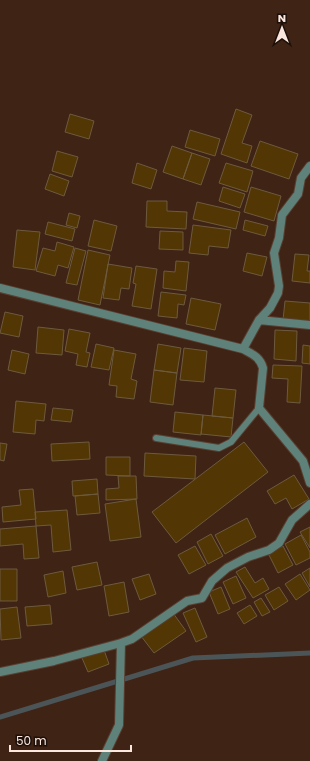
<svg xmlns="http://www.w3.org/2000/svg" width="310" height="761" viewBox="0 0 310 761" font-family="Poppins,sans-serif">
<rect width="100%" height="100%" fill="#3f2315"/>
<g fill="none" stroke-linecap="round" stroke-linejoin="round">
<!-- stream -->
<path stroke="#4b5557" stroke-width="5" d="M0 717 193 658 310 653"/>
</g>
<!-- building -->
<path fill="#523704" stroke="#6d5a3e" d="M236 109 252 115 242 143 252 146 247 163 221 154Z
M70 114 94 121 89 139 65 132Z
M190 130 220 139 215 156 185 147Z
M260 141 298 154 289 179 251 166Z
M172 146 192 153 183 179 163 172Z
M57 151 78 157 72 177 52 171Z
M192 153 210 159 201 185 183 179Z
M137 163 157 170 151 189 132 183Z
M226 163 253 171 247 192 219 183Z
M50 174 69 181 64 196 45 189Z
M223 187 245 194 240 208 219 201Z
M251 187 281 196 274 221 244 212Z
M147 201H167V211L187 212 186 229 146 227Z
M197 202 240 212 236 229 193 219Z
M69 213 80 216 77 228 66 225Z
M94 220 117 226 111 251 88 246Z
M245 220 268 226 265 236 243 230Z
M48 222 75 229 72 241 45 234Z
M193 225 231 230 228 248 209 246 208 255 189 253Z
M17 230 40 232 35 270 13 267Z
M160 231 183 232V250L159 249Z
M57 242 74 247 68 268 58 265 55 276 36 271 43 248 55 251Z
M75 248 86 251 77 285 66 283Z
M88 250 110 255 100 305 78 300Z
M247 253 267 257 262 276 243 271Z
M295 254 309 255 307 271H310V283L292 281Z
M176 261 189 262 186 291 163 288 164 271 175 272Z
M108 264 132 268 129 289 121 288 119 300 103 298Z
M136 266 157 269 151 309 132 306 136 284 133 283Z
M161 292 186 295 184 305 178 304 177 318 158 316Z
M191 298 221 304 215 330 186 324Z
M285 301 310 303V322L283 320Z
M5 312 23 316 19 337 0 333Z
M38 327 64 330 62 355 36 353Z
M69 329 90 333 86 352 90 353 87 367 76 365 78 354 65 351Z
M275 330 297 331 296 361 274 359Z
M96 344 114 348 109 370 91 367Z
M158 344 181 348 177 373 154 370Z
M303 345 310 346V364L302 363Z
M184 348 207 351 204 382 180 380Z
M12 350 29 354 25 374 8 370Z
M114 350 136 354 131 379 137 381 134 399 116 397 117 386 109 385Z
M273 365 302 366 300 403 287 402 288 379 272 378Z
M154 370 177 373 173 405 150 402Z
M215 388 236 390 233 418 212 416Z
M16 401 46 404 44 421 36 420 35 434 13 432Z
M53 408 73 410 71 422 51 420Z
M175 412 203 415 201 435 173 432Z
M203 415 233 418 231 437 201 434Z
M89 442 90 459 52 461 51 444Z
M244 442 268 472 176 543 152 512Z
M0 443 7 444 4 461 0 460Z
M145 453 196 456 195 479 144 476Z
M106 457H130V476L106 475Z
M294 475 309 499 292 509 286 498 275 504 267 491Z
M118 476H136L137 499 106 500V489L119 488Z
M97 479 98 494 73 496 72 481Z
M33 489 36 519 3 522 2 507 21 505 19 490Z
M98 494 100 513 77 515 75 496Z
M136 499 141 537 110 541 105 504Z
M67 510 71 550 53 552 51 525 36 526 35 512Z
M247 518 256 537 225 554 215 535Z
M36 526 39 558 24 559 23 544 0 546V529Z
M310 527V548L300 532Z
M211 534 223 556 208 564 197 542Z
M301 535 310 552V558L296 565 285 544Z
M195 546 206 565 189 574 178 555Z
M283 546 293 565 278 573 268 553Z
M97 562 102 585 77 590 72 567Z
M245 567 255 583 263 578 269 589 253 598 236 572Z
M310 568V587L302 573Z
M0 569H17V601H0Z
M63 571 66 593 48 597 44 575Z
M149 574 156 594 140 600 132 579Z
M300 574 310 590 296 600 285 584Z
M236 576 246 598 233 604 223 582Z
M124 582 129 612 109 616 104 586Z
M221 587 230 609 218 614 209 592Z
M279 587 288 601 274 610 265 595Z
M261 598 270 612 262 616 254 602Z
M50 605 52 624 27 626 25 607Z
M250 605 257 616 244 624 237 613Z
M17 607 21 638 1 640 0 609Z
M195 608 207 637 196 642 183 613Z
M173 613 186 631 154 653 141 636Z
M104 650 109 664 88 672 82 658Z"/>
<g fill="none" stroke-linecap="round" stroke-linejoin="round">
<defs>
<path id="service" d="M156 438 219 448 231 442 259 408"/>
<path id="minor" d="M0 288 243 349 259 320 270 308 278 293 279 286 274 253 279 238 282 215 298 194 301 178 310 166
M259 320 310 325
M243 349C252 354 260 357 263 368L259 408 303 461 310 483
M0 672 54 661 121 643
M102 761 119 725 121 643 132 639 187 601 202 598 212 581 227 568 248 557 269 550 279 543 292 520 310 504"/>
</defs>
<!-- service casing -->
<use href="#service" stroke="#593e31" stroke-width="8"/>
<!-- minor casing -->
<use href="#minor" stroke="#593e31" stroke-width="10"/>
<!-- service -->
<use href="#service" stroke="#5e8179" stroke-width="6"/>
<!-- minor -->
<use href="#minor" stroke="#5e8179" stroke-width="8"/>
</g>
<!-- north arrow -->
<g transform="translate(282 28)" stroke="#1d100a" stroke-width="3" paint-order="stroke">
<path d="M0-3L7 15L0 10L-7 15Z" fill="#fbe7de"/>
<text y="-6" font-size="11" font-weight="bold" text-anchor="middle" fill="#fbe7de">N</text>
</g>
<!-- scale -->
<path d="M10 745v6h121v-6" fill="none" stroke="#fbe7de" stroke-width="2"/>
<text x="16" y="745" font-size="12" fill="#fbe7de" stroke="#1d100a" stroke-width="3" paint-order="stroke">50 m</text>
</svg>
